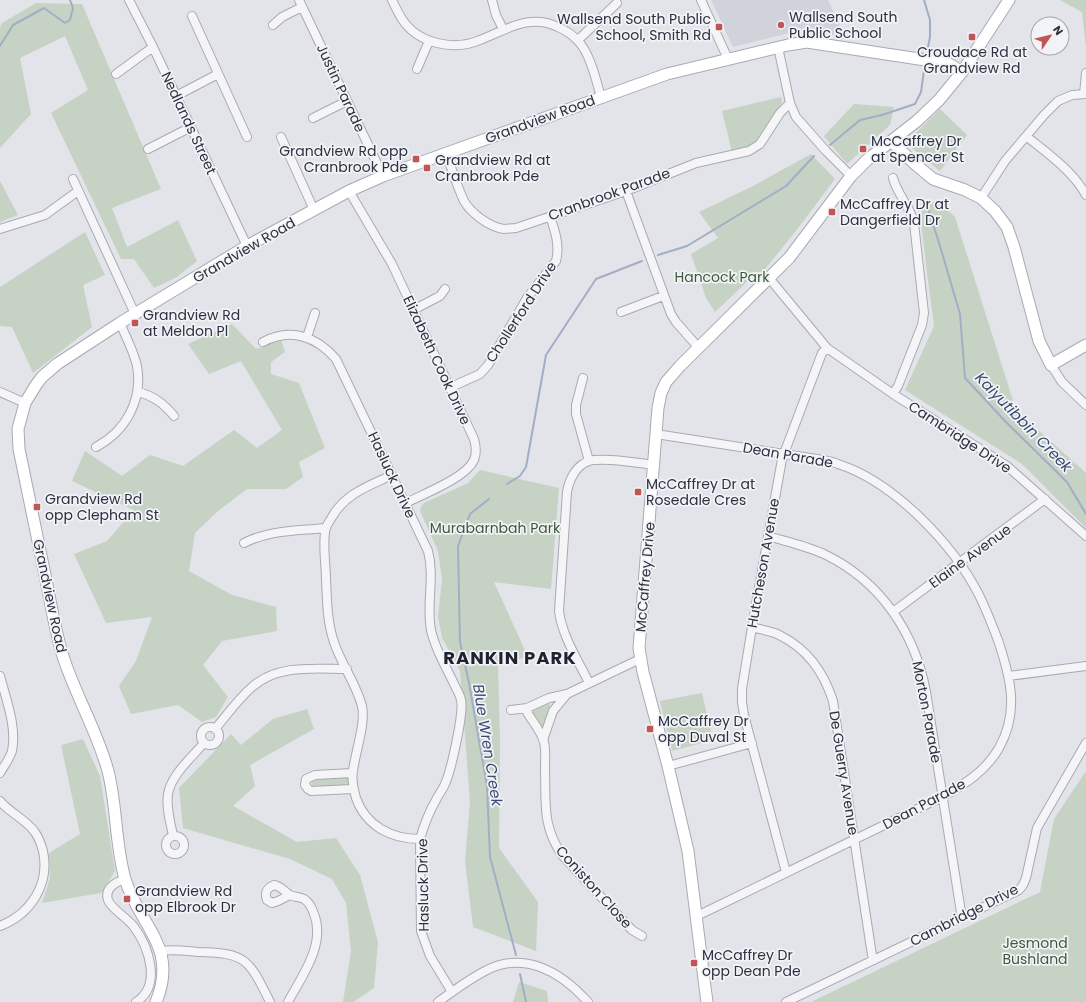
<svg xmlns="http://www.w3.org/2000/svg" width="1086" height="1002" viewBox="0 0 1086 1002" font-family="Poppins,sans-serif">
<rect width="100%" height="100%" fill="#e2e4e9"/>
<!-- built -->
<path fill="#d1d3db" d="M711 0H828L845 37 801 30 733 47Z"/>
<!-- green -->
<path fill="#c6d2c4" d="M1060 0H1086V47L1082 12Z
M36 3 82 4 161 189 112 208 127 247 178 220 197 261 177 277 154 288 134 259H121L51 113 88 90 65 36 20 58 31 114 0 148V28L2 23Z
M781 97 782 102 755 145 749 148 732 152 722 111Z
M854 104 894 107 890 125 847 164 824 136Z
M940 109 967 135 940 171 906 143Z
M811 154 835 179 799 227 758 278 754 275 715 312 706 298 691 254 718 238 699 212 753 186Z
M0 181 18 215 0 222Z
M936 200 955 217 1016 410 1086 473V528L1022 464 905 390 934 326 927 273 920 213Z
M85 232 105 275 83 285 92 327 33 373 12 327 0 326V287Z
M232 324 256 349 281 340 285 352 271 362V374L299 383 325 448 299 462 303 477 286 489H247L218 511 195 533 189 571 232 595 276 607 277 631 222 641 203 665 228 697 216 717 202 722 178 705 131 714 119 686 136 661 152 617 106 623 74 554 107 541 134 510 72 481 85 451 122 476 150 455 183 466 234 430 257 448 282 430 241 361 209 374 188 344Z
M480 470 559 488 551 589 494 582 528 657 498 664 500 739 499 848 538 902 536 951 473 927 465 861 470 802 460 671 442 638 438 617 442 580 440 565 438 551 420 511 421 506 424 503 468 483Z
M702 693 713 740 672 751 660 701Z
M549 703 550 705 544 726 542 728 532 712 534 709Z
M307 709 314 729 250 765 255 786 233 806 297 842 336 838 360 875 378 942 374 988 353 1002H343L351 951 346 903 332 879 290 859 183 828 179 788 231 734 241 745 273 719Z
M83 739 100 776 115 871 101 893 42 903 50 878 49 853 80 834 61 745Z
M1086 771V1002H811L1040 892 1054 819Z
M345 778 348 779 349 784 346 785 316 787H313L311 783 314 779Z
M519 982 547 991 548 1002H513Z"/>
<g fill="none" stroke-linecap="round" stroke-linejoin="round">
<!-- stream -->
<path stroke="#a1aec5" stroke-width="2" d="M924 0 930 20V37L926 57
M0 46 13 25 44 8 65 23 70 20 73 8 70 0
M830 145 860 120 882 115 915 104 921 92 925 63
M926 202 940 246 960 314 965 378 1005 421 1067 482 1086 514
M658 255 687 246 786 186 814 156
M507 484 520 476 526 467 546 355 596 279 642 261
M489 499 470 514 458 546 460 642 469 683 487 786 490 857 516 955
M520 974 526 1002"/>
<defs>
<path id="street" d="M129 0 153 47 247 246
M299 0 383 176
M392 0C395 6 398 13 402 19 418 44 454 51 480 40 506 30 530 13 558 27 565 30 572 34 578 41 590 53 596 80 601 97
M492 0 496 15 503 29
M701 0 728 59
M192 16 247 137
M273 25 282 17 302 7
M578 40 617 3
M778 47 790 103 796 117 826 151 851 176
M417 69 429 41
M116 74 153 47
M1084 94 1086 73
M176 96 218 74
M313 118 347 101
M1026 136C1047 153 1073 171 1086 195
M281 137 314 210
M148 149 191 127
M446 154C452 169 457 186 464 201 471 213 489 227 504 229 507 229 512 228 516 228L626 191 696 163 749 151 760 144 780 113 790 103
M73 179 135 314
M349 191 392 264 474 439C476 446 477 453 474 460 466 478 423 494 406 503
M626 191 671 314 676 322 698 347
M981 198 1005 161 1044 115 1058 101 1072 95 1086 94
M0 229 45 215 78 191
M769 278 827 348 822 353 782 459 752 627 742 689V702L744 715 786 872
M413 310 440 296 445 289
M621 312 663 296
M307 337 315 313
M263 342C291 327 317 337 336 359L428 551C435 577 426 604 431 630 435 650 447 668 455 686 457 690 460 695 461 700 464 713 451 771 445 784 443 789 439 794 436 800 429 812 424 825 420 839L421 931 430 956 452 992
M827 348 893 394 1007 466 1086 536
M1051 365 1062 382 1086 405
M583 378 576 405V414L589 461
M449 388 480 374 488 365 527 298 556 261C560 245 555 231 550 216
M0 392 25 403
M138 392C154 396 164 404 174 416
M893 394 898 386 922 325 924 313 914 223C910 206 897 194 893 178
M656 434 817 459C824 460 831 461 838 464 894 482 953 544 979 595 987 611 993 627 999 643 1011 680 1019 712 999 748 986 771 965 784 942 797L697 916
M96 447C126 431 143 400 137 366 134 352 126 337 120 323
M392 475C369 486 346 493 332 517 330 521 327 524 326 528 322 539 326 567 326 579 327 600 327 622 334 642 341 664 356 683 362 706 366 723 355 753 353 771 351 780 354 790 356 798 366 826 391 839 420 839
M768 536C787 542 808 546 826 555 881 582 915 633 926 692L961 912 963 917
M244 543C269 530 297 531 325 528
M893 612 1045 499
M752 627C761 630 773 631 781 636 809 650 824 673 833 701L872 955 874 960
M640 659 567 694 549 698 527 708V712C532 721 541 731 544 742 546 750 545 760 545 769 546 803 542 826 562 855L632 930 642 936
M0 676C6 699 17 727 12 751 10 758 4 766 0 773
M1009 676 1086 666
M589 683C578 660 562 636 559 611L567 492C569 480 576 465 589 461 603 457 639 463 654 465
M511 710 527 708
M201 736a9 9 0 1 1 18 0a9 9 0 1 1-18 0Z
M215 729C227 715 238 699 252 687 278 664 314 669 347 669
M543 740 553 711 567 694
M668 766 752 743
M352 773 315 775 306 779 305 785 308 789 311 791 353 789
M0 801C10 813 25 819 34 831 39 837 41 844 43 851 50 884 31 914 0 926
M173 835C170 822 166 807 168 794 171 775 192 757 204 743
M166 845a9 9 0 1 1 18 0a9 9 0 1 1-18 0Z
M125 879C116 882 104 888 108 900 112 910 128 918 134 927 149 947 162 986 136 1002
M161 951C173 949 186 951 199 952 247 953 249 960 270 1002
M288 1002C302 976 326 944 314 914 312 908 309 902 304 899 300 897 296 897 292 896 286 894 282 886 274 885 267 888 264 892 267 900L272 903 278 901 290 895
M438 1002C453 991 468 980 485 971 524 950 561 972 588 1002
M786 1002 1019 890 1023 885 1026 878 1037 828 1086 743"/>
<path id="secondary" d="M891 141 915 164 933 179 965 190 981 198 995 211 1007 227 1014 247 1039 341 1051 365 1086 345
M156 1002C179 946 139 926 125 879 115 844 117 806 108 771 97 730 74 693 62 653 54 626 50 598 44 570 36 530 27 489 19 449L18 429 25 403 36 385 42 377 57 364 120 323 247 246 349 191 383 176 667 74 788 45 807 42 932 61 949 64 962 72
M707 1002 705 987 688 851 668 766 643 672 639 648 658 408 661 393 666 382 680 366 789 258 851 176 868 159 917 121 939 100 962 72 1009 0"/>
</defs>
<!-- street casing -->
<use href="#street" stroke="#a8aab3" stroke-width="10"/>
<!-- secondary casing -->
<use href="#secondary" stroke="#a8aab3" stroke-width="13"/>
<!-- street -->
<use href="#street" stroke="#f5f5f8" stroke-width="8"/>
<!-- secondary -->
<use href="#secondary" stroke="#fff" stroke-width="11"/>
</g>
<!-- markers -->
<g fill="#c05556" stroke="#f2f3f7" stroke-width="1.5">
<circle cx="781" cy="25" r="4"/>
<rect x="715" y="23" width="8" height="8" rx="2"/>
<rect x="968" y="33" width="8" height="8" rx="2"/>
<rect x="859" y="145" width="8" height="8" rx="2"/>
<rect x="412" y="155" width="8" height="8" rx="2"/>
<rect x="423" y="164" width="8" height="8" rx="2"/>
<rect x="828" y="208" width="8" height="8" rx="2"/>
<rect x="131" y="319" width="8" height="8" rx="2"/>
<rect x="634" y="488" width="8" height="8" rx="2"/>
<rect x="33" y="503" width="8" height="8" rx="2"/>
<rect x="646" y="725" width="8" height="8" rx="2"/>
<rect x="123" y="895" width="8" height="8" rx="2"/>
<rect x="690" y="959" width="8" height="8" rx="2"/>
</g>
<g text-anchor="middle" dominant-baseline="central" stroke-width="3.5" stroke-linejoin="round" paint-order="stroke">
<!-- poi labels -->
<g font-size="14" fill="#2c3040" stroke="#f2f3f7" text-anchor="start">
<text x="789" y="17">Wallsend South<tspan x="789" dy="16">Public School</tspan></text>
<text x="711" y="19" text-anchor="end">Wallsend South Public<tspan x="711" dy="16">School, Smith Rd</tspan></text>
<text x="972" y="52" text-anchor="middle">Croudace Rd at<tspan x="972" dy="16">Grandview Rd</tspan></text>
<text x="871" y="141">McCaffrey Dr<tspan x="871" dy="16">at Spencer St</tspan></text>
<text x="408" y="151" text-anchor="end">Grandview Rd opp<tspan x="408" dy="16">Cranbrook Pde</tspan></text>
<text x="435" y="160">Grandview Rd at<tspan x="435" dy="16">Cranbrook Pde</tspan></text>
<text x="840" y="204">McCaffrey Dr at<tspan x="840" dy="16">Dangerfield Dr</tspan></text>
<text x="143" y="315">Grandview Rd<tspan x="143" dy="16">at Meldon Pl</tspan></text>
<text x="646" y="484">McCaffrey Dr at<tspan x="646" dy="16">Rosedale Cres</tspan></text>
<text x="45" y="499">Grandview Rd<tspan x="45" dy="16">opp Clepham St</tspan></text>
<text x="658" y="721">McCaffrey Dr<tspan x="658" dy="16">opp Duval St</tspan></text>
<text x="135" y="891">Grandview Rd<tspan x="135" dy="16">opp Elbrook Dr</tspan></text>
<text x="702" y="955">McCaffrey Dr<tspan x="702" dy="16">opp Dean Pde</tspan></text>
</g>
<!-- street labels -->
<g font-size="14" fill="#2c3040" stroke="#f2f3f7">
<text transform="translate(341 88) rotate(65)">Justin Parade</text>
<text transform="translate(540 119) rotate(-20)">Grandview Road</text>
<text transform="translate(189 123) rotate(65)">Nedlands Street</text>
<text transform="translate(609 194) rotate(-20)">Cranbrook Parade</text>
<text transform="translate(244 250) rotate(-30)">Grandview Road</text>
<text transform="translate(521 312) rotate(-57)">Chollerford Drive</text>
<text transform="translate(437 360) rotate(65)">Elizabeth Cook Drive</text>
<text transform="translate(960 437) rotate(33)">Cambridge Drive</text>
<text transform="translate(788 455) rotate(10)">Dean Parade</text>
<text transform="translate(392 475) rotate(65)">Hasluck Drive</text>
<text transform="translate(970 556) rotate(-36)">Elaine Avenue</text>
<text transform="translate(763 563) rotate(-80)">Hutcheson Avenue</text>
<text transform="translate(645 577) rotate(-85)">McCaffrey Drive</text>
<text transform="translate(50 596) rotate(78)">Grandview Road</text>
<text transform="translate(927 712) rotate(79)">Morton Parade</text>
<text transform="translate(844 773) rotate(81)">De Guerry Avenue</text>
<text transform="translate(924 804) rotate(-28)">Dean Parade</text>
<text transform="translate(423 885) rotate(-91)">Hasluck Drive</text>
<text transform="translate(594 887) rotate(48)">Coniston Close</text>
<text transform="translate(964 915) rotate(-27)">Cambridge Drive</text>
</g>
<!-- park labels -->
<g font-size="14" fill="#3c5a3b" stroke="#f2f3f7">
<text x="722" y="277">Hancock Park</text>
<text x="495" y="528">Murabarnbah Park</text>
<text x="1035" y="943">Jesmond<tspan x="1035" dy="16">Bushland</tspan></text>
</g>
<!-- water labels -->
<g font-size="15" font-style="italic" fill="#3a4a6f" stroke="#f2f3f7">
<text transform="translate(1024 422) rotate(46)">Kaiyutibbin Creek</text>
<text transform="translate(488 745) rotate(81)">Blue Wren Creek</text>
</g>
<!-- district labels -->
<g font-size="18" font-weight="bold" letter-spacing="1" fill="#1e2231" stroke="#f2f3f7">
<text x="510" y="657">RANKIN PARK</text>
</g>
</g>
<!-- north arrow -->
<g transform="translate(1050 36) rotate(55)"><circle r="19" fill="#f2f3f7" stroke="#a3a5ae"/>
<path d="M0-3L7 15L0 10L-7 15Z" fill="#c05556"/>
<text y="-6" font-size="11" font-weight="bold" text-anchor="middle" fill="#2c3040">N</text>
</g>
</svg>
